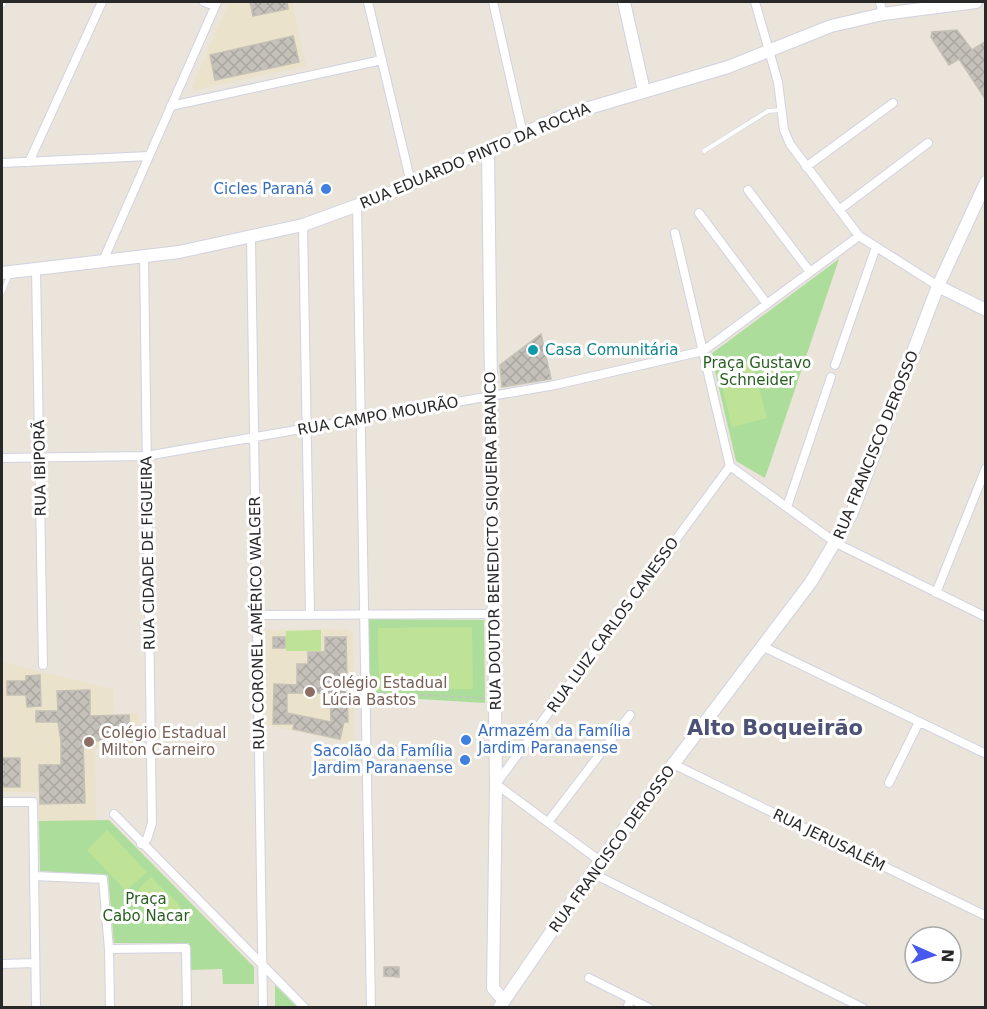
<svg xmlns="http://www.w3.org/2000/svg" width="987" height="1009" viewBox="0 0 987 1009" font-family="'DejaVu Sans',sans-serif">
<defs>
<pattern id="building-cross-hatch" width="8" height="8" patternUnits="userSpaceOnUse" patternTransform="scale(1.5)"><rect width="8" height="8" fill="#c5c1ba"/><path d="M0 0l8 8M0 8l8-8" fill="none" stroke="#a9a6a0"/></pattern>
</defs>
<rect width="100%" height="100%" fill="#eae4db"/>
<!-- education -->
<path fill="#eae2cb" d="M229 2H292L306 66 195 90 192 87Z
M348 629 353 633 354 744 267 725 266 630Z
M2 662 113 689 114 714 139 713 140 747 95 748 96 821H39V792H2Z"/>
<!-- park -->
<path fill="#addd9b" d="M839 259 765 478 736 461 711 354Z
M368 619 484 620 485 703 369 696Z
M109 820 254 967V984H223L222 969 190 970 189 943H114L108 875 40 871 39 821Z
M275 985 297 1007H275Z"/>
<!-- pitch -->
<path fill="#bee397" d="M773 356 780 386 765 390 757 360Z
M752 361 767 418 732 427 718 369Z
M472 627 473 689 379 690 378 628Z
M321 630V651H286V631Z
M107 830 147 872 126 891 87 850Z
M151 877 181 907 161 927 131 896Z"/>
<!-- building -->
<path fill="url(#building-cross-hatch)" stroke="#c5c0b5" stroke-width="1.5" fill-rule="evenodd" d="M250 2H287L288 9 253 16Z
M957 30 972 50 986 41V100L959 59 949 65 931 37 932 32Z
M293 36 299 62 215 80 210 55Z
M541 334 551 379 502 387 500 365Z
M273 637H285V648H273Z
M325 637H346L348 722H344L340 739 293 729 294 724H273L274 684 297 685V664H308V652H325ZM287 693H330L331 722 287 713Z
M40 675 41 706 27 707 26 695H7V681H26V676Z
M90 690V716L129 715 130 740 83 741 85 803 40 804 39 765H61V741L58 722H36V711H58L57 691Z
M2 758H20V787H2Z
M384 967H399V977L384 976Z"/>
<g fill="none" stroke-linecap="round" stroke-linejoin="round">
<defs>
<path id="lane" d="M704 151 768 111 780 110
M2 293 10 274"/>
<path id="street" d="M204 2 215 6
M368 2 411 183
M493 2 523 134
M755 2 778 82 784 130 790 144 859 236 938 286
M880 2 883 14
M2 3V2
M171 106 382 60
M29 162 102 2
M2 163 149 156
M806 167 893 103
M748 190 810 272
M357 206 371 1008
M839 210 928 143
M699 213 767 304
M303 225 310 613
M675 233 730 466 836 543 986 617
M251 239 263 1008
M102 263 217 2
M36 270 43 665
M835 365 876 247
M2 458 146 456 555 385 703 351 859 236
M787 507 831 377
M936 593 986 468
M257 615 494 614
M762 646 986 754
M673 764 986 916
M889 783 919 722
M2 802H33L36 1008
M114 814 305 1008
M548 822 630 715
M141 844 147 839 152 823 144 258
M600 861 496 784 730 466
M592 873 863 1008
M34 876 103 879 109 949 110 1008
M109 949 186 948 187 1008
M2 964 35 963
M589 978 649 1008
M627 1008 631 999"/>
<path id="secondary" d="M624 2 644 91
M488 150 496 784 493 988 504 1001
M2 273 179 252 303 225 383 196 565 115 728 67 831 26 883 14 976 2
M938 286 986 310
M499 1008 600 861 811 582 851 515 938 286 986 182"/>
</defs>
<!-- lane casing -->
<use href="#lane" stroke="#d0d2e0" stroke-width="5"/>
<!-- street casing -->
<use href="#street" stroke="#d0d2e0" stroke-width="10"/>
<!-- secondary casing -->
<use href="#secondary" stroke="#d0d2e0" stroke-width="14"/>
<!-- path -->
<path stroke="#c3c3c3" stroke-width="1.5" stroke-dasharray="4.5 3" stroke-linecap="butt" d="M375 693 484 698"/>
<!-- lane -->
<use href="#lane" stroke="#fff" stroke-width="4"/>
<!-- street -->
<use href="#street" stroke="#fff" stroke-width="8"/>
<!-- secondary -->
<use href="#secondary" stroke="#fff" stroke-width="12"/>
</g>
<!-- markers -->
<g fill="#3f7fe0" stroke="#fff" stroke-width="2">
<circle cx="326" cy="189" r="6"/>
<circle cx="466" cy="740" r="6"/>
<circle cx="465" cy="760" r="6"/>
</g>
<circle fill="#0f9aa8" stroke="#fff" stroke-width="2" cx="533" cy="350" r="6"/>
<g fill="#8d6e63" stroke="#fff" stroke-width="2">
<circle cx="310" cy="692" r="6"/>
<circle cx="89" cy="742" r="6"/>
</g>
<g text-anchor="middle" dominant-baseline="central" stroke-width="6" stroke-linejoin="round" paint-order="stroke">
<!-- street labels -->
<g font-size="15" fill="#282828" stroke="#fff">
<text transform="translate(475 156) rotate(-23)">RUA EDUARDO PINTO DA ROCHA</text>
<text transform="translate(378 416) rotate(-10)">RUA CAMPO MOURÃO</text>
<text transform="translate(876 445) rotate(-68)">RUA FRANCISCO DEROSSO</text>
<text transform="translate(40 468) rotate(-91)">RUA IBIPORÃ</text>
<text transform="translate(493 541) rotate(-91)">RUA DOUTOR BENEDICTO SIQUEIRA BRANCO</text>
<text transform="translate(148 553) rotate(-91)">RUA CIDADE DE FIGUEIRA</text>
<text transform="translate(257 623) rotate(-91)">RUA CORONEL AMÉRICO WALGER</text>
<text transform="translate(613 625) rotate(-54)">RUA LUIZ CARLOS CANESSO</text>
<text transform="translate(829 840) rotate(26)">RUA JERUSALÉM</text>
<text transform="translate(612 849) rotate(-54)">RUA FRANCISCO DEROSSO</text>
</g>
<!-- shop labels -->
<g font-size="15" fill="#366cbe" stroke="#fff" text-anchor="end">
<text x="314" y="189">Cicles Paraná</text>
<text x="478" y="731" text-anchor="start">Armazém da Família<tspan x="478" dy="17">Jardim Paranaense</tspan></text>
<text x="453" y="751">Sacolão da Família<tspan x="453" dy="17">Jardim Paranaense</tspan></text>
</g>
<!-- culture labels -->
<g font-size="15" fill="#0d838f" stroke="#fff" text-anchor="start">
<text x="545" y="350">Casa Comunitária</text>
</g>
<!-- park labels -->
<g font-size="15" fill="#275f1f" stroke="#fff">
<text x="757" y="363">Praça Gustavo<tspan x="757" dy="17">Schneider</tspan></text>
<text x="146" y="899">Praça<tspan x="146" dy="17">Cabo Nacar</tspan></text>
</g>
<!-- education labels -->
<g font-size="15" fill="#785e54" stroke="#fff" text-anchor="start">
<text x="322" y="683">Colégio Estadual<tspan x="322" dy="17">Lúcia Bastos</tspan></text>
<text x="101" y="733">Colégio Estadual<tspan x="101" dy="17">Milton Carneiro</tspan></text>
</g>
<!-- district labels -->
<g font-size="21" font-weight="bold" fill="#4c5175" stroke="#fff">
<text x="775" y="728">Alto Boqueirão</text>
</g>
</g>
<!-- border -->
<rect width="987" height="1009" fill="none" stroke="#282828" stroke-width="6"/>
<!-- north arrow -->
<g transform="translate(933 955) rotate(93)"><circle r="28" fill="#ffffff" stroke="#a9a9a9" stroke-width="1.5"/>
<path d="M0-4.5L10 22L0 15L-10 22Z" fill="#4659ec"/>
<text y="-9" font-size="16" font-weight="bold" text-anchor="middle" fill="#282828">N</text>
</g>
</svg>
